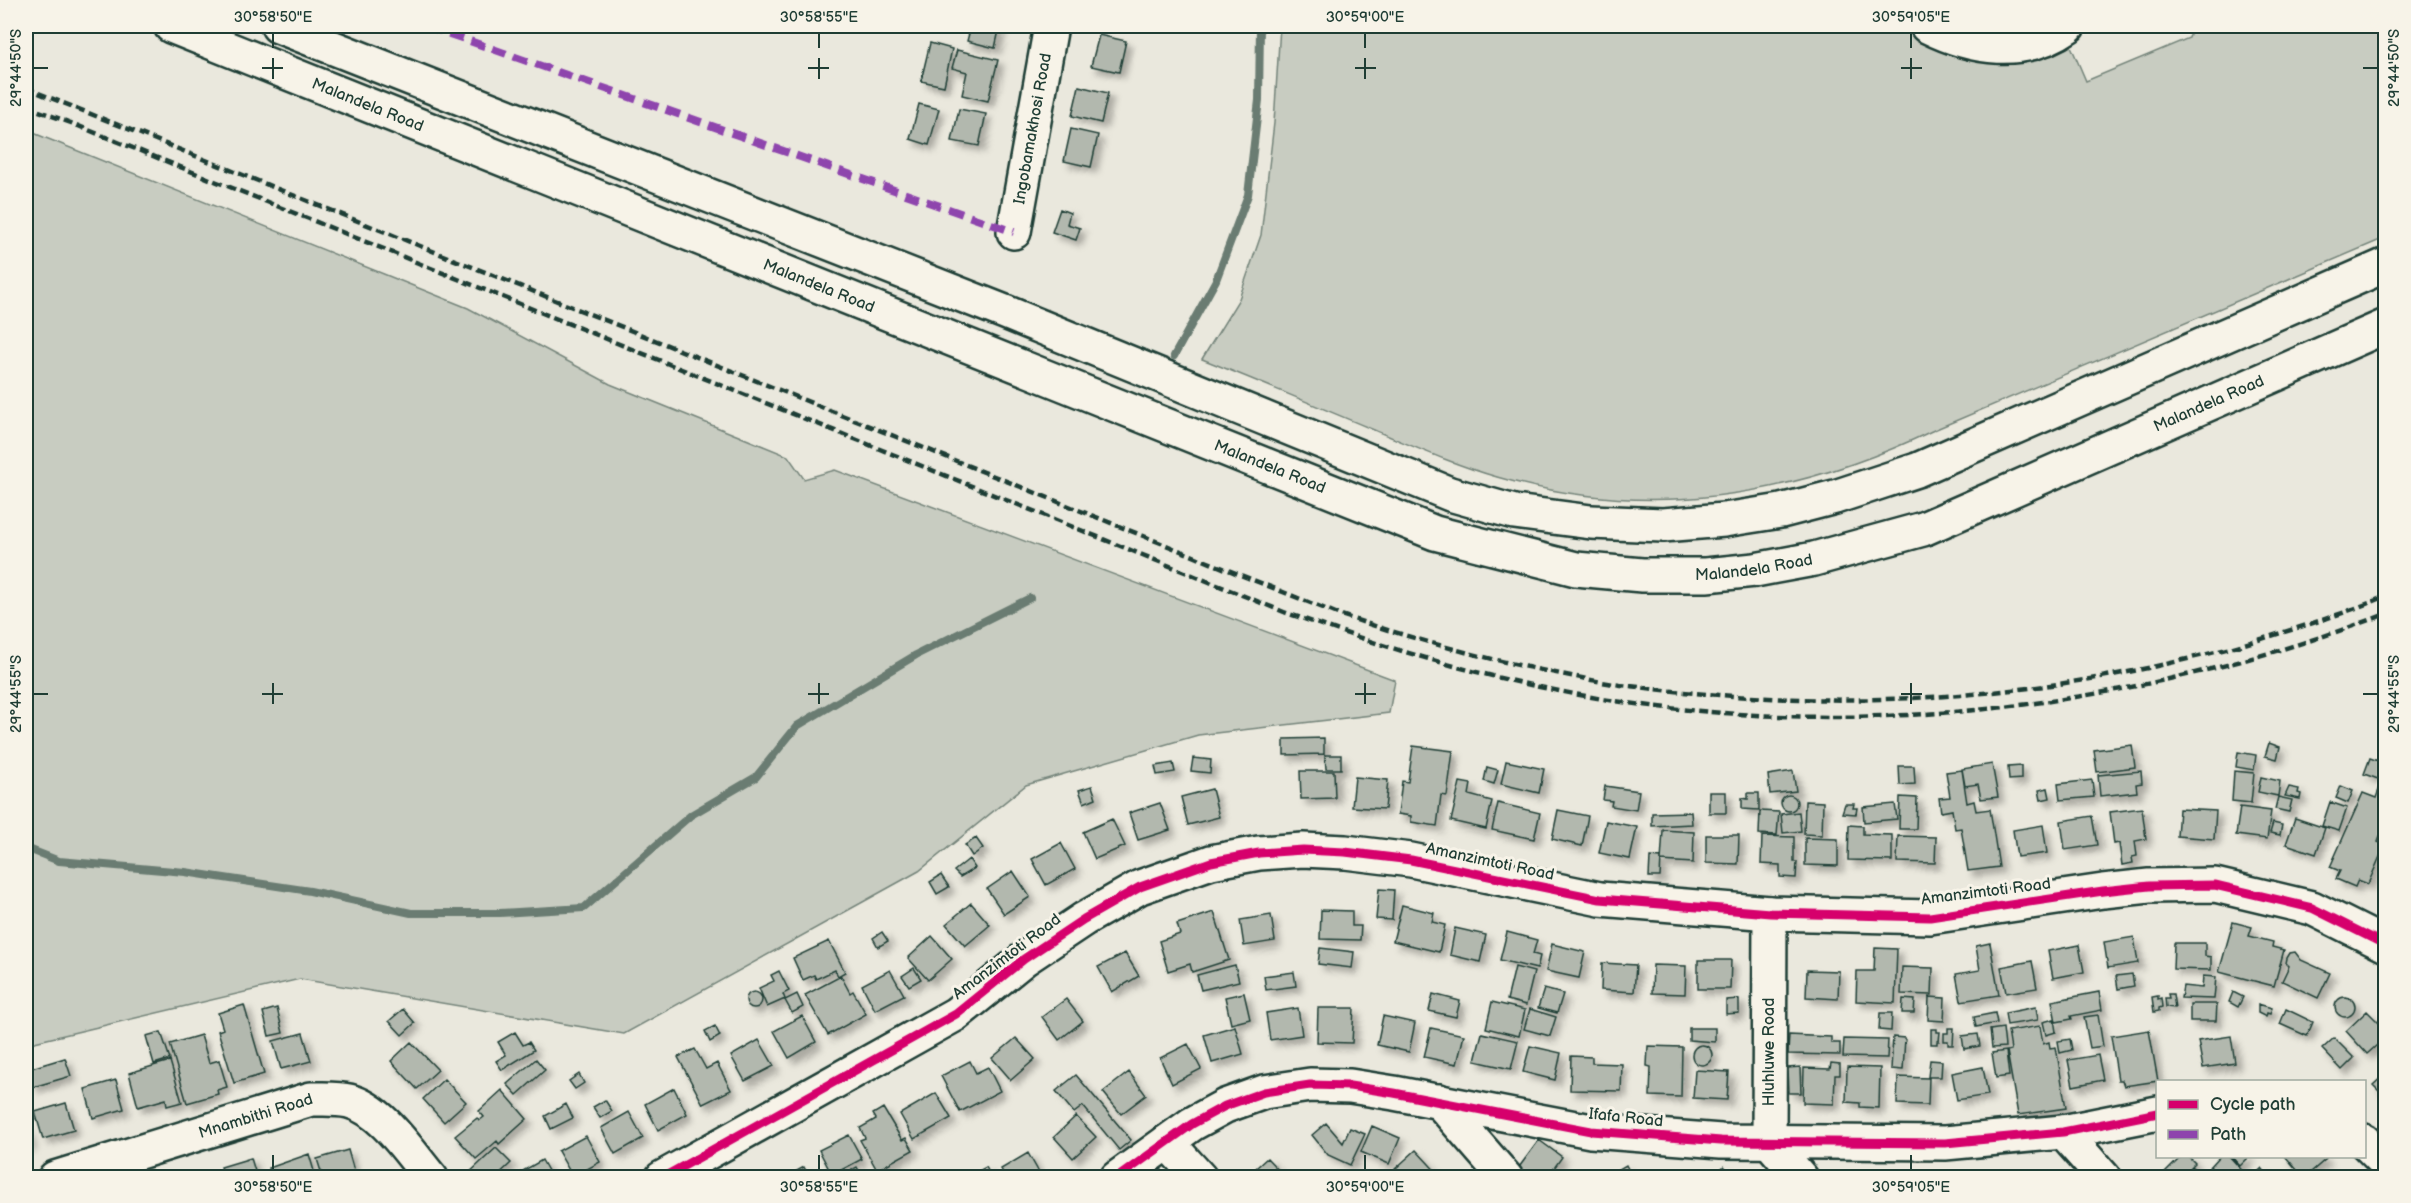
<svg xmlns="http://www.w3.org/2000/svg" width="2411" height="1203" viewBox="0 0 2411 1203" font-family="'Balsamiq Sans',sans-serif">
<defs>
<filter id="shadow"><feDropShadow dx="5.5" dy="5.5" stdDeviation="3" flood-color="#0004"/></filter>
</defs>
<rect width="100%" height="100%" fill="#eae8dd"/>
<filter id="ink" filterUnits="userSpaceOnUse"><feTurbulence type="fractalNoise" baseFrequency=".0167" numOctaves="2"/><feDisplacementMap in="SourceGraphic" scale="12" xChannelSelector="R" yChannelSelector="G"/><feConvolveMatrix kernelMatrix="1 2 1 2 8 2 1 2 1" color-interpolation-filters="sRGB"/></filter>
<g filter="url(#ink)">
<!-- green -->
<path fill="#c8ccc1" stroke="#74847a" stroke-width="1.5" d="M1280 26H1902L1975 56 2068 39 2086 81 2189 38 2193 26H2385V238L1934 430C1795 497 1647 521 1497 477 1455 465 1415 447 1374 430 1317 406 1260 382 1202 359L1239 299 1261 235 1274 123Z
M26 130 468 308 610 384 788 456 804 479 835 470 1395 680 1389 713 1198 735 1026 785 919 871 624 1034 300 979 26 1044Z"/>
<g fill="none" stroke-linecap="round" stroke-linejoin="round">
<!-- stream -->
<path stroke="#6a7c72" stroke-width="8" d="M1174 356 1216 280 1248 195 1259 100 1260 26
M26 848 59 861 185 872 310 891 411 913H500L584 908 691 815 756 777 797 726 916 655 1030 598"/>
</g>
<!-- building -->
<path fill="#b2b8ae" stroke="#1f3d34" stroke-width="1.5" filter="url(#shadow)" d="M971 26H1000L995 48 967 41Z
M1099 35 1126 41 1119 72 1091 66Z
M930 43 952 49 944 86 921 81Z
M957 50 998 60 988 101 962 95 967 72 952 68Z
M1079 86 1108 93 1101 123 1072 116Z
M919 104 939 109 929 145 910 139Z
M959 109 986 114 979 146 952 141Z
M1071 129 1098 135 1091 167 1064 161Z
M1060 209 1070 213 1067 224 1080 228 1076 240 1052 232Z
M1324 738V754L1284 755V739Z
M2269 743 2280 747 2277 759 2265 756Z
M2132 745 2135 767 2097 772 2094 750Z
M1413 746 1453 751 1447 796 1441 795 1437 826 1411 822V816L1398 814 1402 781 1408 782Z
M2238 752 2256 755 2254 770 2236 767Z
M1325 755H1341V769H1326Z
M1193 758 1211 760 1210 773 1191 771Z
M2370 758 2384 763 2378 779 2364 774Z
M1506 761 1544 769 1539 793 1501 784Z
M1173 763 1175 772 1157 775 1155 766Z
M1992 764 1998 797 1981 799 1978 784 1965 786 1962 769Z
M1899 766H1914L1915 784 1900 785Z
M2021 766V779L2009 780 2008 767Z
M1487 767 1498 770 1494 784 1484 781Z
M1962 770 1967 803 1974 801 1976 811 1990 809 1999 867 1968 871 1961 828 1955 829 1952 810 1941 812 1939 798 1950 797 1946 772Z
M1300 771H1334L1335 798 1301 799Z
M1793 771 1796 791 1770 794 1768 775Z
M2141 771 2142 783 2136 784 2137 792 2100 796 2098 775Z
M2234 771 2254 773 2251 803 2232 801Z
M1355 777 1388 780 1385 809 1352 807Z
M2261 777 2280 781 2278 796 2258 792Z
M2092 780 2094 797 2060 800 2058 784Z
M1460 782 1471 784 1469 795 1492 801 1486 829 1451 821Z
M1092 786 1096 798 1084 803 1079 790Z
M1605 786 1639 791 1636 810 1611 806 1612 801 1603 800Z
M2341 786 2353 791 2348 803 2336 798Z
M2289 787 2299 789 2298 793 2301 794 2300 799 2285 796Z
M2380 787 2386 790V835L2381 834 2378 842 2385 845 2368 884 2358 880 2355 887 2336 879 2340 871 2330 867 2363 793 2376 798Z
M2048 788 2050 798 2041 800 2039 790Z
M1212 789 1219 817 1188 825 1181 797Z
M1709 792H1726V813H1709Z
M1748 793H1759V810L1742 809V798L1748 799Z
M1781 803a8 8 0 1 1 16 0a8 8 0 1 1-16 0Z
M1900 797 1917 798 1916 829H1899Z
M2278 797 2292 800 2289 812 2275 809Z
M1805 801 1823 802 1822 835 1804 834Z
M2330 802 2347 808 2339 831 2322 826Z
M1160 803 1170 830 1138 840 1129 813Z
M1498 803 1540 813 1534 839 1492 830Z
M1845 804H1854L1853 808H1857L1856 814 1842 813Z
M1895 804 1897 819 1864 822 1863 807Z
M2240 807 2271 811 2267 839 2236 835Z
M2142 808 2146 839 2135 841 2137 856 2132 857 2133 863 2122 865 2119 843 2114 844 2110 812Z
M2179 809 2216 811 2214 839 2177 836Z
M1558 810 1588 816 1582 846 1552 839Z
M1760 811 1779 812 1777 835 1759 834Z
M1691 812 1692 824 1652 826V813Z
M1799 812 1801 831 1783 833 1781 814Z
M2092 816 2097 845 2065 850 2061 821Z
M2295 818 2325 828 2316 854 2286 844Z
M1112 819 1125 846 1095 859 1083 832Z
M1606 821 1637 827 1630 859 1599 853Z
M2273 823 2282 825 2280 835 2270 833Z
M1849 825 1863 826V834L1892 835V861L1848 860Z
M2043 825 2047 853 2017 857 2013 830Z
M1663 830 1694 832 1693 863 1661 861Z
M1706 835H1739L1738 864 1706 863Z
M1762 836 1794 837V862H1797L1796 878 1780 877V865L1761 864Z
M1898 836 1936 837 1935 863 1897 862Z
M976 838 983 848 972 856 965 845Z
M1805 838 1838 839V866L1805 865Z
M1061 843 1075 869 1046 885 1032 859Z
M1650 857 1661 858 1660 877H1649Z
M969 859 975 868 960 877 954 871Z
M1013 871 1030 897 1004 914 987 889Z
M941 875 949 887 937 894 930 882Z
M1379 889 1394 890 1392 920 1376 919Z
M971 903 990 925 965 946 946 924Z
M1402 905 1434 913 1432 922 1445 925 1439 952 1393 941Z
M1321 910 1352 911V926H1361L1360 940 1320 939Z
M1214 912 1229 960 1192 972 1190 964 1168 971 1159 941 1180 934 1177 924Z
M1271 915 1275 941 1244 946 1240 920Z
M2233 922 2252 927 2249 936 2273 942 2272 947 2284 950 2274 986 2219 972Z
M1455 928 1486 935 1480 962 1450 955Z
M882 932 888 941 878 947 873 938Z
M1507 932 1537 940 1533 954 1540 956 1537 969 1500 960Z
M932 936 952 959 928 980 908 958Z
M2134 937 2138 963 2108 968 2104 942Z
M829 941 845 972 838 976 835 970 816 979 814 975 803 980 793 958Z
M1990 943 1999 995 1961 1001 1956 974 1980 970 1976 946Z
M2174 943H2205V956L2211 957V970L2173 969Z
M1552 944 1585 952 1579 978 1546 971Z
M2079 945 2084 972 2053 978 2048 951Z
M1320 948 1354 952 1352 968 1318 964Z
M1875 948 1897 949 1895 1003 1856 1001 1857 971H1874Z
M2295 952 2301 960 2330 973 2318 998 2282 981 2289 966 2286 963 2287 958 2290 953Z
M1125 953 1139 976 1112 992 1098 967Z
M1698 960H1731L1730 989H1698Z
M2032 961 2037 988 2006 993 2001 967Z
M1602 963 1636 965 1634 992 1601 990Z
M1235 965 1239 981 1201 990 1197 975Z
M1653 965 1686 966 1685 994 1652 993Z
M1515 967 1534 972 1526 1005 1507 1000Z
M1902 967 1933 968 1932 995 1901 994Z
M914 968 921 979 909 986 902 976Z
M890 970 904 995 875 1010 862 985Z
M1807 970 1839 971 1838 999 1806 997Z
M779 971 789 991 783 994 785 999 767 1007 759 988 774 981 771 975Z
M1294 972 1296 986 1266 990 1264 976Z
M2132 974 2134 986 2118 989 2116 976Z
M841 976 850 993 853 991 866 1014 828 1035 805 995Z
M2203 976 2216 977 2214 999 2181 998 2183 986 2202 988Z
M1544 989 1563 994 1557 1013 1538 1008Z
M2099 992 2102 1010 2071 1016 2072 1019 2056 1022 2052 1001Z
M2233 992 2243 997 2238 1007 2229 1002Z
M746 1000a8 8 0 1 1 16 0a8 8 0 1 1-16 0Z
M1244 993 1250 1019 1231 1024 1225 997Z
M797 994 803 1007 792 1013 785 1000Z
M1433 994 1460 1001 1456 1017 1429 1011Z
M2168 994H2173L2175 1008 2166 1007 2165 998H2169Z
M2158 996V999L2161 998 2162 1007 2159 1008V1011L2154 1012 2152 997Z
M2335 1007a10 10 0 1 1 20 0a10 10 0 1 1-20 0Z
M1929 997 1945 998 1944 1021 1928 1020Z
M1066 999 1083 1021 1059 1040 1042 1017Z
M1739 999V1013L1726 1014V1000Z
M1903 999 1915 1000 1914 1013H1902Z
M1492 1002 1525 1010 1519 1036 1486 1028Z
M2190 1004H2217L2216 1021H2190Z
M2258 1004 2272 1008 2270 1014 2267 1013 2266 1017 2258 1013Z
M244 1005 264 1074 234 1083 218 1031 223 1029 218 1013Z
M2036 1007 2038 1020 2007 1025 2005 1013Z
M277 1008 283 1033 269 1036 263 1012Z
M1298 1008 1302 1035 1270 1040 1266 1013Z
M1318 1008H1354L1352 1043 1317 1042Z
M403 1009 415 1023 402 1035 389 1021Z
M1530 1009 1556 1017 1550 1036 1524 1029Z
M2286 1009 2313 1022 2307 1036 2280 1024Z
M2367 1011 2386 1030V1037L2367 1054 2346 1031Z
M1880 1013H1892L1891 1031 1879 1030Z
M1995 1013 1997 1023 1976 1027 1974 1017Z
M2098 1015 2103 1046 2090 1048 2084 1017Z
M802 1016 816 1042 789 1058 774 1031Z
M1383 1016 1415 1023 1409 1052 1377 1045Z
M2054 1019 2056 1032 2046 1035 2043 1022Z
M715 1026 720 1036 710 1042 705 1031Z
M1235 1026 1243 1054 1212 1063 1204 1035Z
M2040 1026 2043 1044 2049 1042 2050 1048 2056 1047 2066 1108 2018 1115 2007 1051 2011 1050 2008 1031Z
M1431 1028 1464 1035 1457 1064 1424 1057Z
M1689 1028H1715V1042L1689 1040Z
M1948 1028H1954L1953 1045H1948V1041H1944V1033H1948Z
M2003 1028 2005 1047 1992 1048 1990 1030Z
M1931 1029H1937V1032H1940L1939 1041H1937V1044H1931Z
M2149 1030 2158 1081 2124 1086 2122 1080H2118L2111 1036Z
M161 1032 170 1059 154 1064 146 1036Z
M515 1032 523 1045 529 1042 534 1050 502 1070 496 1061 506 1055 498 1042Z
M303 1033 311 1061 281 1069 273 1041Z
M1482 1033 1518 1041 1511 1069 1475 1061Z
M1978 1034 1980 1046 1964 1049 1962 1036Z
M201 1035 209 1063 219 1060 227 1087 217 1090 218 1094 187 1103 170 1044Z
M1789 1035 1831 1037V1043H1840V1055L1788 1054Z
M2231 1036 2235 1063 2203 1068 2198 1041Z
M1893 1037 1905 1038 1903 1070 1891 1069Z
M1016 1038 1035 1059 1011 1080 992 1058Z
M2334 1038 2354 1058 2342 1070 2322 1049Z
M1844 1039 1888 1040 1887 1058 1843 1057Z
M2070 1039 2072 1050 2060 1053 2058 1041Z
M759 1040 774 1066 745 1081 731 1056Z
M411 1042 438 1070 417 1089 391 1061Z
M1188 1044 1201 1069 1172 1084 1160 1058Z
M1692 1055a10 10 0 1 1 20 0a10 10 0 1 1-20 0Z
M1530 1046 1561 1053 1555 1080 1523 1072Z
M1648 1046 1682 1047 1681 1097 1650 1096 1651 1067 1647 1066Z
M695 1049 706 1069 717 1063 731 1090 703 1104 678 1057Z
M2006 1051 2009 1076 1996 1078 1992 1053Z
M2098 1055 2103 1080 2073 1086 2068 1060Z
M1571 1056 1592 1057V1063L1622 1064 1621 1091 1570 1090Z
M65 1058 71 1076 33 1087 28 1069Z
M536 1059 545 1070 517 1095 507 1084Z
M1930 1060 1942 1061 1941 1077H1928Z
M170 1061 182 1102 167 1106 166 1099 138 1107 129 1073Z
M970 1061 976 1073 988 1067 1000 1091 960 1112 941 1076Z
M1831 1063 1840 1064V1075H1835L1834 1104 1803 1103 1804 1068 1830 1069Z
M1800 1067 1801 1093H1789L1788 1068Z
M1847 1067 1880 1068 1879 1108 1860 1107V1103L1846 1102Z
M1983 1067 1988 1095 1957 1100 1952 1073Z
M1695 1070 1729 1072 1727 1100 1693 1098Z
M1129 1072 1146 1095 1121 1114 1103 1092Z
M2386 1073V1098L2373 1085Z
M579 1074 584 1083 575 1089 569 1081Z
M1076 1075 1131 1140 1119 1150 1083 1106 1074 1113 1056 1091Z
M1898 1077 1929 1078 1928 1105 1897 1104Z
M444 1079 466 1102 444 1122 423 1099Z
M116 1080 124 1109 93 1118 85 1089Z
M674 1088 687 1114 658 1130 645 1104Z
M502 1090 527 1119 499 1144 497 1141 476 1159 455 1136 477 1118 479 1121 484 1117 479 1111Z
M936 1093 951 1118 914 1139 900 1114Z
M605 1100 612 1111 600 1118 593 1107Z
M66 1103 74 1130 43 1139 35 1112Z
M566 1104 573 1118 551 1129 545 1116Z
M883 1108 902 1140 906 1138 913 1150 877 1170 860 1140 865 1138 860 1128 876 1119 873 1114Z
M629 1112 643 1138 615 1154 601 1128Z
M1076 1116 1096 1137 1073 1158 1054 1137Z
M1326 1123 1343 1143 1350 1128 1365 1134 1350 1165 1328 1155 1312 1135Z
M26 1125 31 1144 26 1146Z
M1372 1126 1400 1138 1389 1164 1361 1152Z
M849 1135 862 1159 832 1175 819 1150Z
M586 1136 600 1162 573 1177 558 1151Z
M1539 1140 1562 1157 1547 1178H1539L1531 1172 1527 1178H1518L1514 1174Z
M496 1148 511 1163 495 1178H472L468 1174Z
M348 1150 356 1178H323L317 1159Z
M1416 1150 1442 1178H1399L1401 1176 1395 1169Z
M1028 1153 1042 1178H1006L1001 1169Z
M309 1154 316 1178H272L269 1168Z
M2182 1156H2188L2195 1163 2180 1178H2160Z
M2220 1156H2229L2249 1178H2220L2210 1167Z
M2231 1156H2250L2240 1166Z
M2285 1156H2324L2326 1159 2304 1178Z
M251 1158 257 1178H225L221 1167Z
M1267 1158 1286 1178 1247 1176Z
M542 1160 552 1178H515L514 1176Z
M1626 1165 1633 1178H1617L1614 1172Z
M1724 1166 1735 1178H1711Z
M804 1167 810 1178H784Z
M857 1167 863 1178H845L843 1175Z
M986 1167 992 1178H966Z
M2193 1167 2203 1178H2182Z
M2262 1168 2270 1178H2252V1177Z
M1993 1170H2000L2007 1178H1987Z
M875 1171 879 1178H864Z
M160 1172 161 1178H148V1176Z"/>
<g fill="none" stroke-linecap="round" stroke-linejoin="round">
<defs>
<g id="minor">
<path d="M1927 26C1973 49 2024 57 2068 26"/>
<path id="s1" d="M1014 232 1051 26"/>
<path d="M1770 913 1769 1141 1801 1178"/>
<path d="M1439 1101 1506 1178"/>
<path d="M2063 1132 2104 1178"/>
<path d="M2364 1141 2386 1163"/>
<path d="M1167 1142 1200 1178"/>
<path id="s2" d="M55 1178 311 1099C323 1099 337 1098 349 1101 382 1109 409 1152 431 1178"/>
<path d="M662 1178 956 1014 1024 959 1084 919 1140 887 1211 862 1259 853 1303 850 1345 852 1411 860 1600 899 1770 913 1930 917 2103 891 2149 886 2215 885 2312 908 2386 945"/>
<path d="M1117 1178 1192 1124 1225 1106 1264 1092 1310 1085 1350 1086 1394 1093 1591 1131 1721 1141 1945 1143 2063 1132 2158 1113"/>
</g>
<g id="major">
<path id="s3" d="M171 26 1435 533 1576 569 1642 575H1706L1755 570 1814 559 1923 529 2386 326"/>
<path d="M278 26 1005 312 1450 494 1514 512 1591 522 1663 525 1724 520 1781 511 1835 497 1917 470 2386 265"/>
</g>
</defs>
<!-- minor casing -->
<use href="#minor" stroke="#1f3d34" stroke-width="38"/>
<!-- major casing -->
<use href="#major" stroke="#1f3d34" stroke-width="38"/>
<!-- minor -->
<use href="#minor" stroke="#f7f3e8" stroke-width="33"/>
<!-- major -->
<use href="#major" stroke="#f7f3e8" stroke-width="33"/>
<!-- rail -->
<path stroke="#1f3d34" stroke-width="4.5" stroke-dasharray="9 4.5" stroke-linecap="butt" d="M26 88 1338 614C1413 639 1488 660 1566 675 1587 679 1609 684 1630 686 1843 713 2052 701 2258 640 2301 627 2344 614 2386 596
M26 106 71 123 1284 612C1411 657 1544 696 1679 709 1919 734 2160 699 2386 614"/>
<!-- quiet -->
<path stroke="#8e44ad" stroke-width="8" stroke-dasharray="15 8" stroke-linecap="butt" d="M427 26 1014 232"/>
<defs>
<path id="cycleway" d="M662 1178 956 1014 1024 959 1084 919 1140 887 1211 862 1259 853 1303 850 1345 852 1411 860 1600 899 1770 913 1930 917 2103 891 2149 886 2215 885 2312 908 2386 945
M1117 1178 1192 1124 1225 1106 1264 1092 1310 1085 1350 1086 1394 1093 1591 1131 1721 1141 1945 1143 2063 1132 2158 1113"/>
</defs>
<!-- cycleway casing -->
<use href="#cycleway" stroke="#f7f3e8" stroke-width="13"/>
<!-- cycleway -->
<use href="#cycleway" stroke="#d6006c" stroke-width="9"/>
</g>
</g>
<!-- ticks -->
<path fill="none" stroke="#1f3d34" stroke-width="2" d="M273 33V48M819 33V48M1365 33V48M1911 33V48M273 58V79M819 58V79M1365 58V79M1911 58V79M33 68H48M262 68H283M808 68H829M1355 68H1376M1901 68H1922M2363 68H2378M273 683V704M819 683V704M1365 683V704M1911 683V704M33 694H48M262 694H283M808 694H829M1355 694H1376M1901 694H1922M2363 694H2378M273 1155V1170M819 1155V1170M1365 1155V1170M1911 1155V1170"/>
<g text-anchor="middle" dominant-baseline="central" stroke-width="6" stroke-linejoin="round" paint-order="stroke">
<!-- street labels -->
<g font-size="16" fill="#1f3d34" stroke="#f7f3e8">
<text stroke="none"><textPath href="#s3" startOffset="212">Malandela Road</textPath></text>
<text stroke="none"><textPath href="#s1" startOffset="105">Ingobamakhosi Road</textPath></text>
<text stroke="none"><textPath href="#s3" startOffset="698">Malandela Road</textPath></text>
<text stroke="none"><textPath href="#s3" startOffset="2172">Malandela Road</textPath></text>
<text stroke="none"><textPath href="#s3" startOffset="1184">Malandela Road</textPath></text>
<text stroke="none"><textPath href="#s3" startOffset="1686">Malandela Road</textPath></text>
<text transform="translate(1490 862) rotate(12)">Amanzimtoti Road</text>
<text transform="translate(1986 892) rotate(-7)">Amanzimtoti Road</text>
<text transform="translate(1007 957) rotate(-37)">Amanzimtoti Road</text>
<text transform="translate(1769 1052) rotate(-90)">Hluhluwe Road</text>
<text stroke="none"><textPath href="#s2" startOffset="210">Mnambithi Road</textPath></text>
<text transform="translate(1626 1118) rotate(6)">Ifafa Road</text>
</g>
</g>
<!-- margin -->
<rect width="2411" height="1203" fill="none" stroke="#f7f3e8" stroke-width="66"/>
<!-- legend -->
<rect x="2156" y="1080" width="210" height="78" fill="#f7f3e8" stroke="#a1aaa0" stroke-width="1.5"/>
<rect x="2168" y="1100" width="30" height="9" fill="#d6006c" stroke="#a1aaa0" stroke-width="1.5"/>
<text x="2210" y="1110" font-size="18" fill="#1f3d34">Cycle path</text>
<rect x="2168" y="1130" width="30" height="9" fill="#8e44ad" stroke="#a1aaa0" stroke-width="1.5"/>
<text x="2210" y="1140" font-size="18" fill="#1f3d34">Path</text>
<rect x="33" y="33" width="2345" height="1137" fill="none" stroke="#1f3d34" stroke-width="2"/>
<g font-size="15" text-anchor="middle" fill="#1f3d34">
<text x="273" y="22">30°58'50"E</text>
<text x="819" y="22">30°58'55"E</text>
<text x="1365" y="22">30°59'00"E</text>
<text x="1911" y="22">30°59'05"E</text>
<text transform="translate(16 68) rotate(-90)" y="5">29°44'50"S</text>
<text transform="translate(2394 68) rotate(-90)" y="5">29°44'50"S</text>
<text transform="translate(16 694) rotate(-90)" y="5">29°44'55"S</text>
<text transform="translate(2394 694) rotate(-90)" y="5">29°44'55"S</text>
<text x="273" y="1192">30°58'50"E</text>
<text x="819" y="1192">30°58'55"E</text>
<text x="1365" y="1192">30°59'00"E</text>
<text x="1911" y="1192">30°59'05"E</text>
</g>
</svg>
